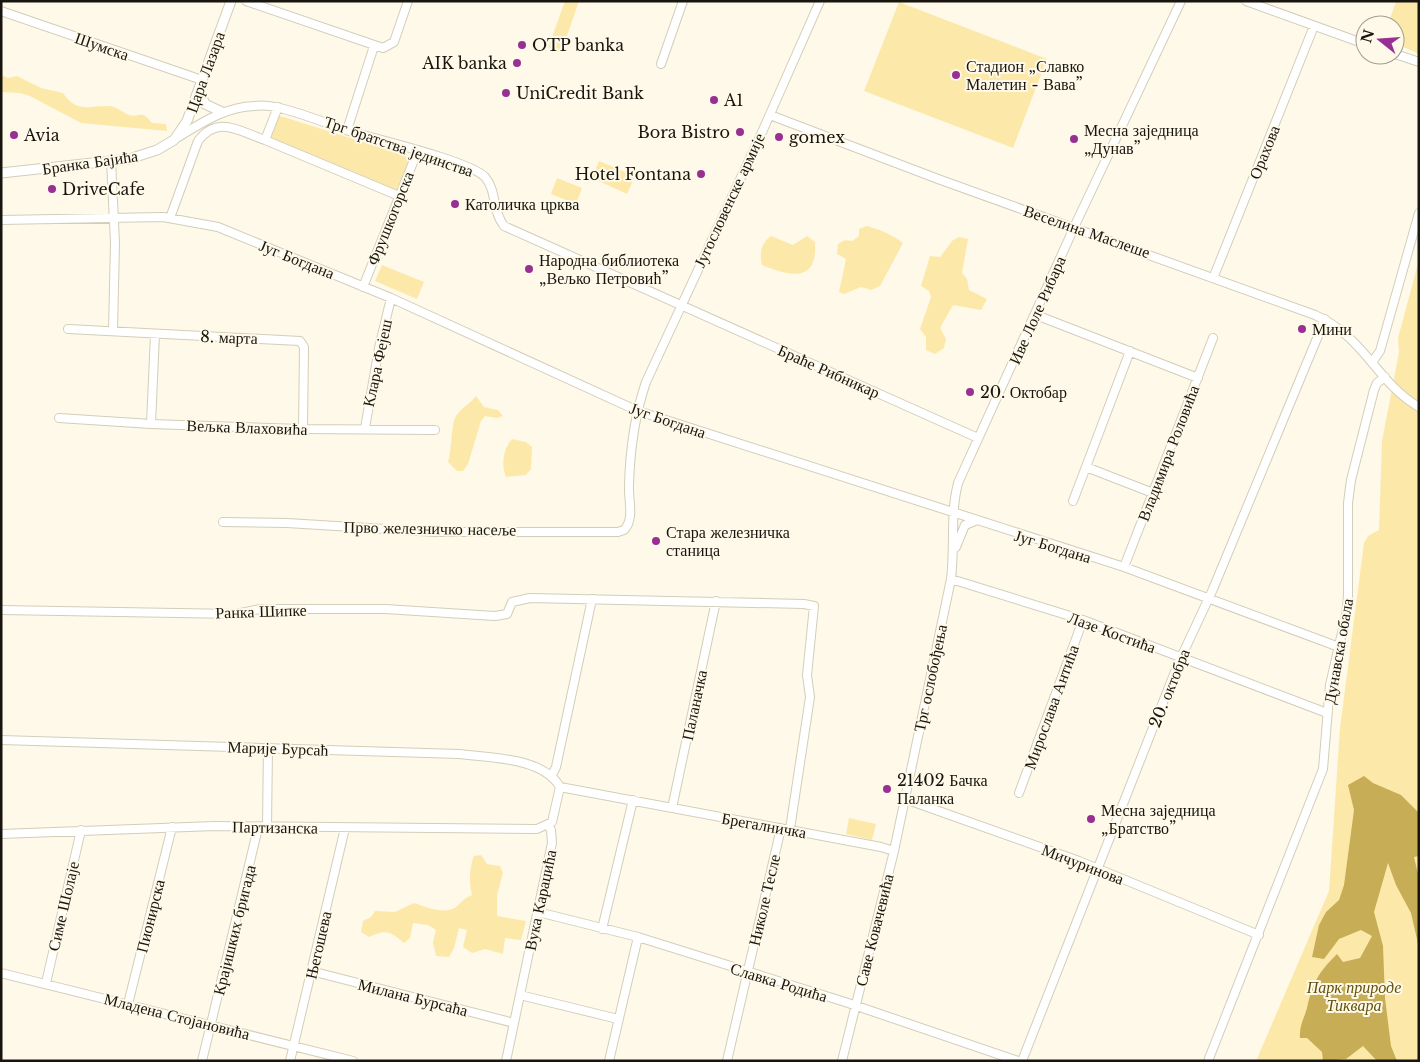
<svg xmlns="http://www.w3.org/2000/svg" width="1420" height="1062" viewBox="0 0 1420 1062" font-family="'Libre Baskerville',serif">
<rect width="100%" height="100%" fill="#fef9e9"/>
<!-- green -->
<path fill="#fce9aa" d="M565 1H579L561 53 548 48Z
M1396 1H1419V54L1395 43V25H1388Z
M899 2 1047 59 1013 148 864 91Z
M1 75 8 78 17 76 41 88 63 93C77 113 87 106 108 106 116 106 122 112 129 115 141 118 141 109 152 123L166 124 167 131 81 123 30 96 20 93 1 92Z
M277 115 411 157 396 191 268 138Z
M599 161 635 176 627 194 592 178Z
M557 178 582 188 576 204 551 194Z
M867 226C881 230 891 234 903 243L880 286 871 290 861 287 844 294 839 292 846 259 837 254 838 244 845 240 852 241 859 236V229Z
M771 236 793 245 807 236 815 242C818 284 789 276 762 265 759 253 761 243 771 236Z
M959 237 968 239 962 273 967 279 969 290 987 299 981 310 953 305 940 328 946 339 944 348 935 354 926 350V337L920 329 931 297 929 291 921 286 930 256 940 257 953 240Z
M1419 260V1061H1256L1329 891 1340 728 1364 543 1368 536 1379 530 1382 441 1399 352 1398 338Z
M382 265 424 282 417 299 375 281Z
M476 396 484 407 498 410 503 416 497 418 485 416 481 421 468 464 463 471H457L448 462C452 449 451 423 456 416 461 408 470 404 476 396Z
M512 439 526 442 532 447 531 469 526 475 506 477C501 465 503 449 512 439Z
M849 818 876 824 872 840 846 834Z
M481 855 487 864 500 866 503 873 497 895V916L526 921 521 940 505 938 503 954 485 949 472 953 463 947 467 930 459 928 454 948 449 957 436 956 433 942 436 930 428 925 413 923 410 938 404 943C390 931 386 929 369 937L361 932 363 921 371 917 375 911 395 912 414 903C425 907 445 915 456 907 462 902 464 898 472 895 469 884 469 867 474 856Z"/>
<!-- water -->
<path fill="#c6ad56" d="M1364 776 1373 783 1401 795 1419 813V856L1414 857 1419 878V948L1411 913 1396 885 1388 863 1374 912 1383 946 1385 998 1391 1046 1397 1061H1377L1363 1046 1346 1059 1323 1061 1322 1052 1307 1038H1300C1299 1026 1304 1019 1307 1008 1313 982 1318 973 1337 954L1343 962 1360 958 1372 936 1361 930 1339 939 1324 959 1312 957 1319 925 1326 912 1339 900 1344 885 1354 810 1348 785Z"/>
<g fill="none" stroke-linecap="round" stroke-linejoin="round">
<defs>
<path id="minor" d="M246 1 383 48 394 42 408 1
M1246 1 1365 44
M1 11 202 80
M1395 54 1419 62
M661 64 683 1
M278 107 265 140 399 196
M770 115 938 179 1315 315C1365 337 1377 383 1419 407
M347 130 374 46
M175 139C200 124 224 107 254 106 263 105 272 106 280 108 304 114 326 123 349 131 375 139 470 161 485 177 497 191 492 211 504 226L978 438
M111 160 115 243 113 331
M170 218 198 141C218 115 239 131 265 140
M1 220 163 217 218 227 391 298 638 411 1124 567 1339 647
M1214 276 1314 26
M363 287 418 150
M1036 315 1198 378
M68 329 300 341 304 347 303 429
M1373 361 1380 351 1419 213
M59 418 151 424 303 429 435 430
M151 424 155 334
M365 428 379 348 391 298
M1086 467 1153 493
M1073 501 1130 351
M223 522 287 523 435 532H618L624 530C635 519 628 499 629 485 630 450 635 414 646 382L763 130 820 1
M956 547 965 525 975 521
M1124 567 1213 338
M951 579 1083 620 1327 713
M1 610 236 614 260 609H385L495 616 507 614 512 602 530 598 804 604 814 606 807 675 810 697 790 829
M1 740 459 754C490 758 543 757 560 787L552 822 537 829 215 826 1 834
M552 775 556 767 592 599
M560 787 881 847 894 851
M1019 793 1083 620
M905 799 1079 861 1259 935
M672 808 716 601
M267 826 268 747
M538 912 638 937 845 1002 1018 1061
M602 929 633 800
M311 971 514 1023
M1 973 353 1061
M46 983 81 830
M520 995 618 1019
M128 1004 172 827
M202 1061 258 828
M290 1061 345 828
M506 1061 552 843 551 830 548 825
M609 1061 638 937
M727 1061 781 828
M842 1061 894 851 951 579C955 547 950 514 958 483L1077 221 1181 1
M1022 1061 1178 664 1213 589 1325 319
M1208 1061 1323 769 1330 685 1346 615 1348 596V503L1351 480 1374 390 1377 383 1385 377"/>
<path id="major" d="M199 90 205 104 222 112
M1 173 129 159 157 150 174 140 187 121 231 1"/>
</defs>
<!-- minor casing -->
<use href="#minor" stroke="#d3ceba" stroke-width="10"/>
<!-- major casing -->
<use href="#major" stroke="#d3ceba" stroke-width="11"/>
<!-- minor -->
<use href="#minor" stroke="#fff" stroke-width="8"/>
<!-- major -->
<use href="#major" stroke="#fff" stroke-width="9"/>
</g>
<!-- markers -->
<g fill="#982f92" stroke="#fef9e9" stroke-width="2">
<circle cx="522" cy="45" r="5"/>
<circle cx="517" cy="63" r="5"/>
<circle cx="956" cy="75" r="5"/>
<circle cx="506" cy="93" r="5"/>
<circle cx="714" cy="100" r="5"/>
<circle cx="740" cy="132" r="5"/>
<circle cx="14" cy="135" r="5"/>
<circle cx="779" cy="137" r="5"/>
<circle cx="1074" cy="139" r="5"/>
<circle cx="701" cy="174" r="5"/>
<circle cx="52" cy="189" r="5"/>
<circle cx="455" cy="204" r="5"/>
<circle cx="529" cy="269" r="5"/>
<circle cx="1302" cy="329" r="5"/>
<circle cx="970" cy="392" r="5"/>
<circle cx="656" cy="541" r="5"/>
<circle cx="887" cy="789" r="5"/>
<circle cx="1091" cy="819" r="5"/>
</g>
<g text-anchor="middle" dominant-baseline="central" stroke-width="4" stroke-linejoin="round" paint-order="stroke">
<!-- poi labels -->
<g font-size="16" fill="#17150e" stroke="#fef9e9" text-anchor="start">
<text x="532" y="45">OTP banka</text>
<text x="507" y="63" text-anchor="end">AIK banka</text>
<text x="966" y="66">Стадион „Славко<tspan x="966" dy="18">Малетин - Вава”</tspan></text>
<text x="516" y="93">UniCredit Bank</text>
<text x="724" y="100">A1</text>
<text x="1084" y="130">Месна заједница<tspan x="1084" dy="18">„Дунав”</tspan></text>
<text x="730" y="132" text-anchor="end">Bora Bistro</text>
<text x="24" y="135">Avia</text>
<text x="789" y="137">gomex</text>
<text x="691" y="174" text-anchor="end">Hotel Fontana</text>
<text x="62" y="189">DriveCafe</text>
<text x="465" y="204">Католичка црква</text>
<text x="539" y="260">Народна библиотека<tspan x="539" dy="18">„Вељко Петровић”</tspan></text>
<text x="1312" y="329">Мини</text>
<text x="980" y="392">20. Октобар</text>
<text x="666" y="532">Стара железничка<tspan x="666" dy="18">станица</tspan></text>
<text x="897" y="780">21402 Бачка<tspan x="897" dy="18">Паланка</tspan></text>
<text x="1101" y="810">Месна заједница<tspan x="1101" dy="18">„Братство”</tspan></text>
</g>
<!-- street labels -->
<g font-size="16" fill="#17150e" stroke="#fef9e9">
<text transform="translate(102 46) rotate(19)">Шумска</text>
<text transform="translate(205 72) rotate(-70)">Цара Лазара</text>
<text transform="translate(399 146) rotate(19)">Трг братства јединства</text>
<text transform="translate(1264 152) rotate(-68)">Орахова</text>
<text transform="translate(90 162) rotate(-8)">Бранка Бајића</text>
<text transform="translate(729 200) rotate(-65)">Југословенске армије</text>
<text transform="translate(390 218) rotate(-68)">Фрушкогорска</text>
<text transform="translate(1087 231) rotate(19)">Веселина Маслеше</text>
<text transform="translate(297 259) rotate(22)">Југ Богдана</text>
<text transform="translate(1037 310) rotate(-66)">Иве Лоле Рибара</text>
<text transform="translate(229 337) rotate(2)">8. марта</text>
<text transform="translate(377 363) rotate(-78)">Клара Фејеш</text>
<text transform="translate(829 371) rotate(24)">Браће Рибникар</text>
<text transform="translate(668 420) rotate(19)">Југ Богдана</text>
<text transform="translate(247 427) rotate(2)">Вељка Влаховића</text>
<text transform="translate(1168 453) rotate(-69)">Владимира Роловића</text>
<text transform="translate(430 528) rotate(1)">Прво железничко насеље</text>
<text transform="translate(1053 546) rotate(17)">Југ Богдана</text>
<text transform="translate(261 611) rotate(-2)">Ранка Шипке</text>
<text transform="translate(1112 632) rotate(20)">Лазе Костића</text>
<text transform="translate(1338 651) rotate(-80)">Дунавска обала</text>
<text transform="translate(930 678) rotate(-78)">Трг ослобођења</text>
<text transform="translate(1169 688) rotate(-68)">20. октобра</text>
<text transform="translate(694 705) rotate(-78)">Паланачка</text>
<text transform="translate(1051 707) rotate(-70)">Мирослава Антића</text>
<text transform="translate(278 748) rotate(2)">Марије Бурсаћ</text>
<text transform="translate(764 825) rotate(10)">Брегалничка</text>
<text transform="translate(275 827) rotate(1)">Партизанска</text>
<text transform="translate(1083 864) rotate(21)">Мичуринова</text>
<text transform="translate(540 900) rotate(-78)">Вука Караџића</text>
<text transform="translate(764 900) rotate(-77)">Николе Тесле</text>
<text transform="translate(63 906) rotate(-77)">Симе Шолаје</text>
<text transform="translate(150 916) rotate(-76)">Пионирска</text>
<text transform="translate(234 930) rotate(-76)">Крајишких бригада</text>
<text transform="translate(874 930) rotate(-76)">Саве Ковачевића</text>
<text transform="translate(318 945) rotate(-77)">Његошева</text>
<text transform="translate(779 982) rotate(17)">Славка Родића</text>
<text transform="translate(413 997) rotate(14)">Милана Бурсаћа</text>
<text transform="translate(177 1016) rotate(14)">Младена Стојановића</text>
</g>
<!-- park labels -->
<g font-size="16" font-style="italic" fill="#62510c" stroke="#fef9e9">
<text x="1354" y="987">Парк природе<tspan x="1354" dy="18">Тиквара</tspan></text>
</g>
</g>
<!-- border -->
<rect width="1420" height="1062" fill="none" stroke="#17150e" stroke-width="5"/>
<!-- north arrow -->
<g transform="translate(1380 40) rotate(287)"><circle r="24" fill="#fef9e9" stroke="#a29e91"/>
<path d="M0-4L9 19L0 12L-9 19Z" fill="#982f92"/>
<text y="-8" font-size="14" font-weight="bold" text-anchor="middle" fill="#17150e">N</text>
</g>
</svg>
